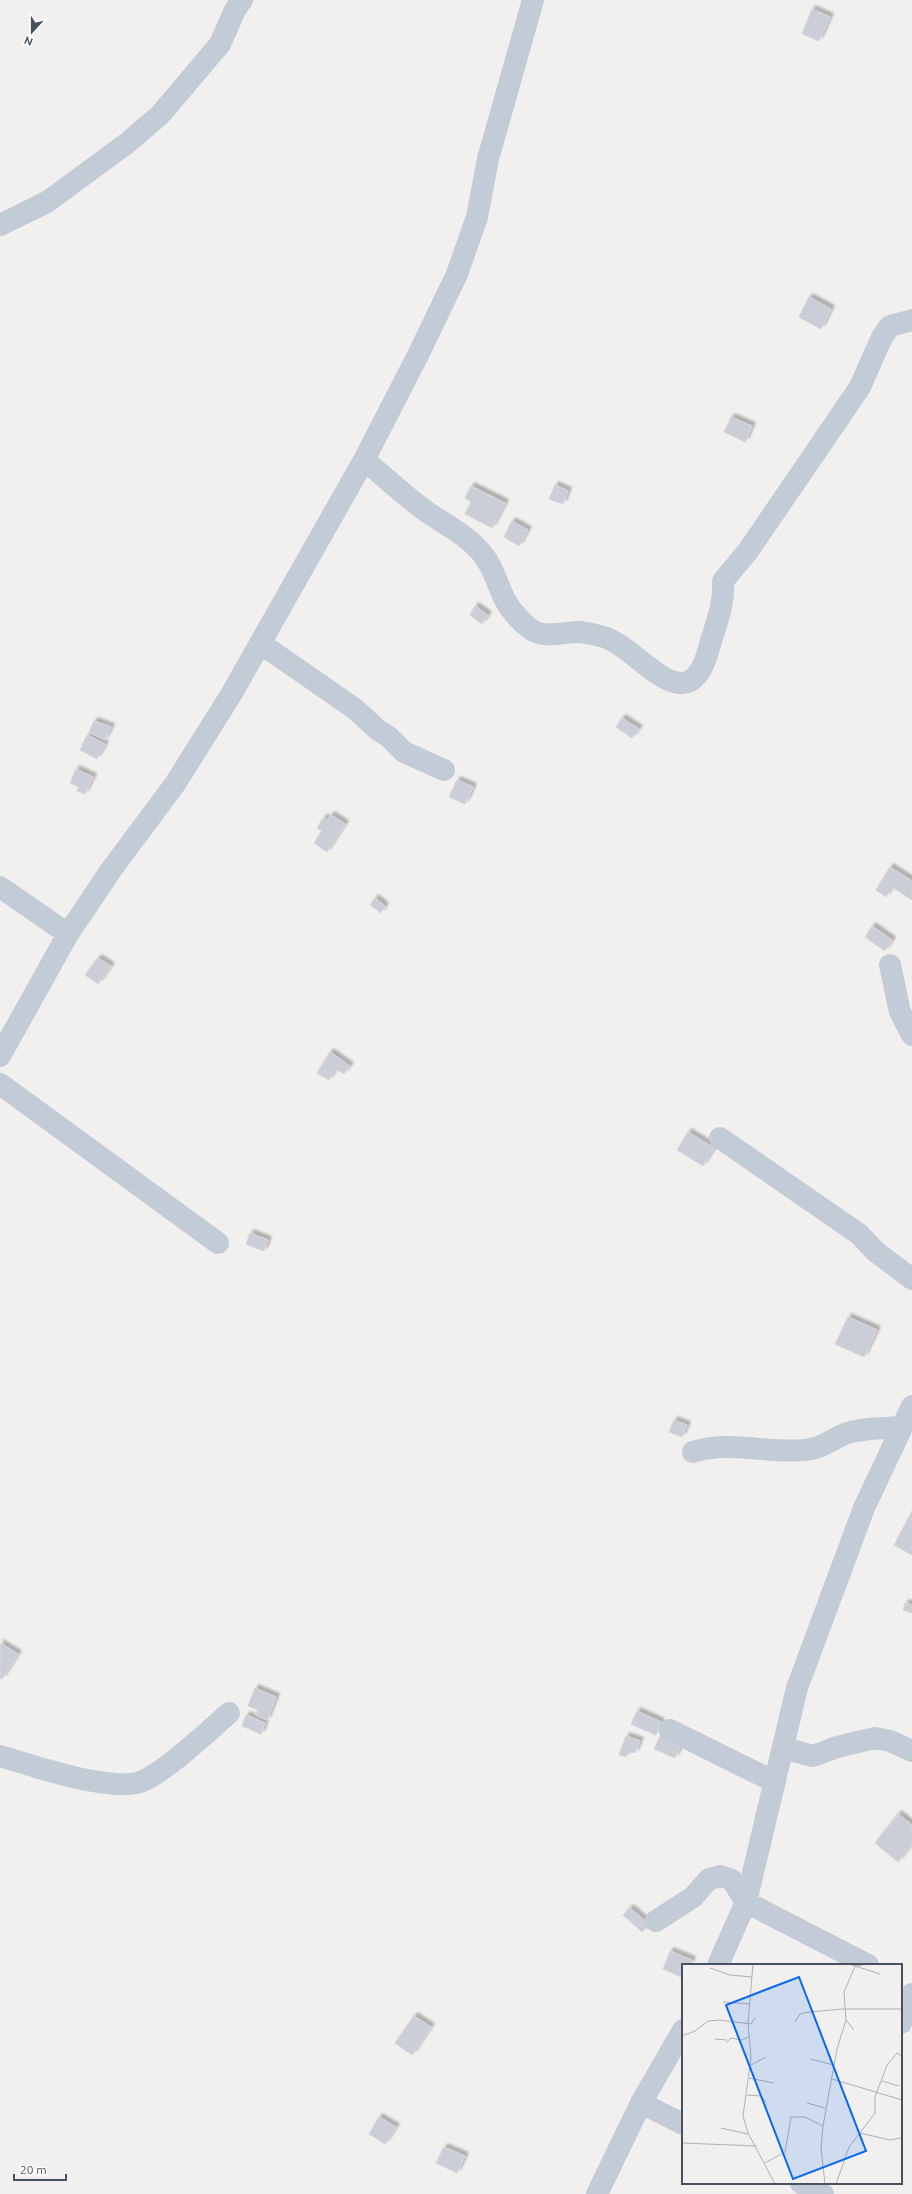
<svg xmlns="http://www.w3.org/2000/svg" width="912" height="2194" viewBox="0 0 912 2194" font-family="Ubuntu,sans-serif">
<defs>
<filter id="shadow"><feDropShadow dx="3.5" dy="-3.5" stdDeviation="1" flood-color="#0004"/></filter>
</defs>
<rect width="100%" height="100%" fill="#f2f0ef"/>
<!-- building -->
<path fill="#cbced6" stroke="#d3d5dc" filter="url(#shadow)" d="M812 9 830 17 819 41 802 34Z
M809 297 831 309 821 329 799 317Z
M731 417 752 426 745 442 724 432Z
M555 485 568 491 563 504 549 499Z
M471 486 505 503 492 528 465 514 471 502 465 498Z
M512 521 528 530 519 546 504 537Z
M475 606 488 615 482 624 470 615Z
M622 718 639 729 632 738 616 727Z
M94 721 111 727 105 740 89 732Z
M87 735 105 744 97 759 80 750Z
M76 769 93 777 85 794 77 791 79 787 70 783Z
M457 780 473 787 465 804 449 797Z
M331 815 345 824 327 852 314 843 322 831 317 828 324 817 327 820Z
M890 867 912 881V900L892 887 886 897 876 890Z
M375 898 385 906 381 913 370 905Z
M872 926 892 940 885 951 865 937Z
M98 958 111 966 98 984 85 975Z
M330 1052 350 1066 344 1074 336 1069 329 1080 317 1073Z
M688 1132 714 1148 703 1166 677 1150Z
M250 1233 268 1240 264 1251 246 1244Z
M848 1317 877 1330 864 1357 835 1344Z
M674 1420 687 1425 682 1437 669 1432Z
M912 1511V1555L894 1545Z
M905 1603 912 1605V1613L903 1610Z
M0 1643 18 1654 2 1679 0 1678Z
M255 1688 276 1697 267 1720 256 1715 258 1710 248 1706Z
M637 1711 661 1722 656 1735 631 1724Z
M246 1715 265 1723 261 1734 242 1726Z
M661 1734 682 1743 675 1758 654 1749Z
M626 1736 640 1741 635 1753 629 1751 626 1757 619 1755Z
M898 1814 912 1825V1845L898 1862 875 1843Z
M630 1908 649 1924 642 1932 623 1915Z
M670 1951 692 1960 690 1965H683V1978L663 1969Z
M414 2016 431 2027 412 2055 395 2043Z
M379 2117 396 2127 385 2144 369 2134Z
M444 2147 465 2156 457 2173 436 2163Z"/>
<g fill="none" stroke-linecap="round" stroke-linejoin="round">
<!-- minor -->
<path stroke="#c2cbd6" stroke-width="22" d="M0 225 47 202 126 144 160 115 220 44 235 10 242 0
M364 460C385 477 405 496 427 512 446 525 465 534 480 551 491 563 495 577 501 591 506 605 517 618 528 627 542 640 563 632 580 632 588 633 597 635 604 637 640 648 688 728 709 648 715 626 725 604 723 581L748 551 860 387 882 337 890 326 912 320
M260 643 355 709 378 730 389 737 404 752 444 770
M0 887 68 934
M890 965 900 1012 912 1035
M0 1056 68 934 111 870 175 784 232 693 364 460 418 355 457 274 477 217 488 159 533 0
M0 1084 218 1243
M720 1138 859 1234 875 1251 912 1279
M693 1452C729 1440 768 1454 805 1450 823 1448 830 1440 845 1434 860 1428 886 1428 902 1427
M670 1730 775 1782
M783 1748 813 1756 837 1747 875 1738 890 1741 912 1751
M0 1756C32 1766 105 1790 137 1783 159 1778 210 1730 229 1713
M656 1921 693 1897 709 1879 721 1876 732 1880 746 1902 868 1965
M718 1965 746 1902 797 1688 864 1508 912 1406
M901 2023 912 1994
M641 2103 683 2124
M801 2183 823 2194
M597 2194 641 2103 683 2030"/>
</g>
<!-- overview -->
<g transform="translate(682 1964)">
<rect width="220" height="220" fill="#f2f0ef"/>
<path fill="none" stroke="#adb1b5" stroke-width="1" d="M71 0 66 59 69 94 61 152 66 169 93 220M167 0 198 10M174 2 186 0M28 4 48 11 70 13M41 38 68 40M164 56 172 66M113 58 118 50 127 48 161 45H220M0 72 13 67 26 57 38 56 69 60 73 54M33 75 45 76M44 79 49 74 60 76 68 72M128 95 152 101M69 101 84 93M67 114 92 119M150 115 220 136M200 117 217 122M65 131 79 132 84 138M125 139 143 144M39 164 66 170M178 169 208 176 219 174M0 179 75 182M83 199 103 188 109 153H123L141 162M143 220 139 184 141 162 155 85 164 56 162 28 174 0M154 220 167 183 193 149V133L205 101 215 89 220 93"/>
<path fill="#0967f3" fill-opacity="0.15" stroke="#0967f3" stroke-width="2" d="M117 13 184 187 111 215 44 41Z"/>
<rect width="220" height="220" fill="none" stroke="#46525f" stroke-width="2"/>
</g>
<!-- north arrow -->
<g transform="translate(32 32) rotate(201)" stroke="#ffffff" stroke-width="3" paint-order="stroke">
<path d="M0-3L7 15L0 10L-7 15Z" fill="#46525f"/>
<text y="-6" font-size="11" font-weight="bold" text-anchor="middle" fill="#46525f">N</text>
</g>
<!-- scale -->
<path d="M14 2174v6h52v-6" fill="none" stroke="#46525f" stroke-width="2"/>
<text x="20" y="2174" font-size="12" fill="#46525f" stroke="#ffffff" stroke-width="3" paint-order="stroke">20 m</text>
</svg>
